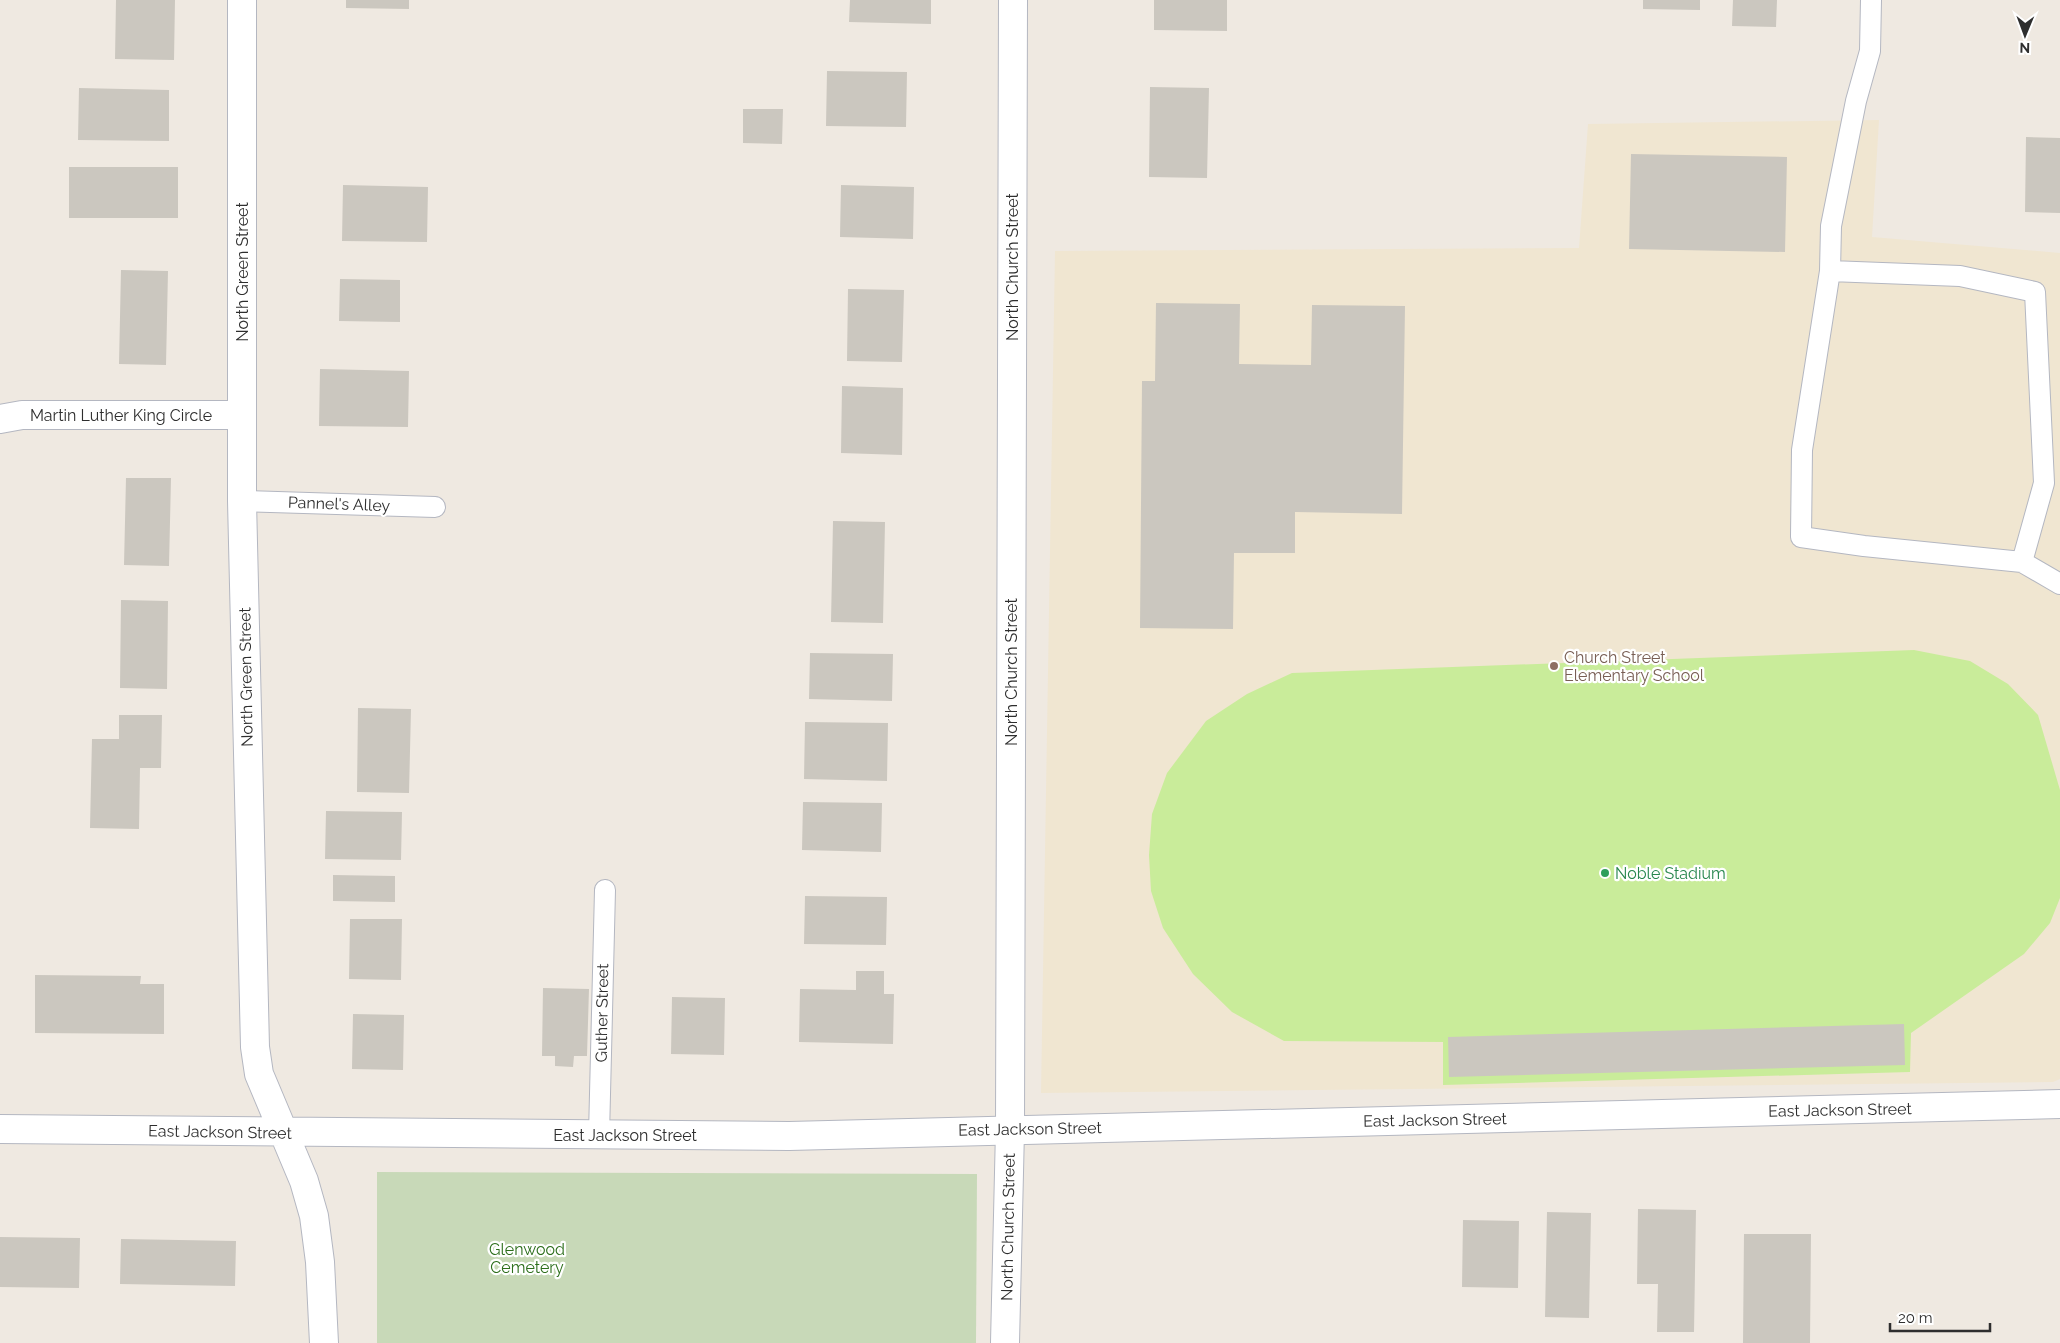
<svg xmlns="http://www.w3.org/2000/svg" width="2060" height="1343" viewBox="0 0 2060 1343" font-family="Raleway,sans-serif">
<rect width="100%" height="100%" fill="#efe9e1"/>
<!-- education -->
<path fill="#f0e6d1" d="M1879 120 1872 237 2060 253V1079L2053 1082 1041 1093 1055 251 1579 248 1588 124Z"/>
<!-- cemetery -->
<path fill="#c8d9b8" d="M377 1172 977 1174 976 1343H377Z"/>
<!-- pitch -->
<path fill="#c9ec9a" d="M1914 650 1970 661 2008 684 2038 715 2060 790V898L2050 923 2024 954 1911 1033 1910 1072 1443 1085V1042L1284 1041 1232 1012 1193 974 1163 928 1151 891 1149 855 1152 814 1167 773 1206 721 1247 694 1292 673Z"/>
<!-- building -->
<path fill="#cbc7bf" d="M116 0H175L174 60 115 59Z
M346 0H409V9L346 8Z
M850 0H931V24L849 22Z
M1154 0H1227V31L1154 30Z
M1643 0H1700V10L1643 9Z
M1733 0H1777L1776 27 1732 26Z
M827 71 907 72 906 127 826 126Z
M1150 87 1209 88 1207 178 1149 177Z
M79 88 169 90V141L78 140Z
M743 109H783L782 144 743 143Z
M2026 137 2060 138V213L2025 212Z
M1631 154 1787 157 1785 252 1629 249Z
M69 167H178V218H69Z
M343 185 428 187 427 242 342 241Z
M841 185 914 187 913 239 840 237Z
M121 270 168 271 166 365 119 364Z
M340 279 400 280V322L339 321Z
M848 289 904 290 902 362 847 361Z
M1156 303 1240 304 1239 364 1311 365 1312 305 1405 306 1402 514 1295 512V553H1234L1233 629 1140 628 1142 381H1155Z
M320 369 409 371 408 427 319 426Z
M842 386 903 388 902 455 841 453Z
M126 478H171L169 566 124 565Z
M833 521 885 522 883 623 831 622Z
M121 600 168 601 167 689 120 688Z
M810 653 893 654 892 701 809 699Z
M358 708 411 709 409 793 357 792Z
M119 715H162L161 768H140L139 829 90 828 92 739H119Z
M805 722 888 723 887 781 804 779Z
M803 802 882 803 881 852 802 850Z
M326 811 402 812 401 860 325 859Z
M333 875 395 876V902L333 901Z
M805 896 887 897 886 945 804 944Z
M350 919H402L401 980 349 979Z
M856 971H884V994H894L893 1044 799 1042 800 989 856 990Z
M35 975 141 976 140 984H164V1034L35 1033Z
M543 988 589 989 587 1056H574L573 1067 555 1066V1056H542Z
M672 997 725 998 724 1055 671 1054Z
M353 1014 404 1015 403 1070 352 1069Z
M1904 1024 1905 1065 1449 1077 1448 1037Z
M1638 1209 1696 1210 1694 1332H1657L1658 1284H1637Z
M1547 1212 1591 1213 1589 1318 1545 1317Z
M1463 1220 1519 1221 1518 1288 1462 1287Z
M1744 1234H1811L1810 1343H1743Z
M0 1237 80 1238 79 1288 0 1287Z
M121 1239 236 1241 235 1286 120 1284Z"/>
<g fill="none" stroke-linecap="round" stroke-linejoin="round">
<defs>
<path id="service" d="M1871 0 1870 51 1856 101 1831 226 1830 271 1802 450 1801 537 1864 546 2022 562 2060 584
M1830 271 1960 276 2035 292 2044 483 2022 562
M242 501 435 507
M599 1135 605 890"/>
<path id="minor" d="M0 419 22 415H242
M1005 1343 1010 1130 1013 0"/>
<path id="tertiary" d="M242 0V501L255 1047 259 1074 304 1181 314 1216 320 1262 324 1343
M0 1129 789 1136 2060 1104"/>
</defs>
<!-- service casing -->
<use href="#service" stroke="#b4b7c1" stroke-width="22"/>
<!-- minor casing -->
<use href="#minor" stroke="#b4b7c1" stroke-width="30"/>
<!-- tertiary casing -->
<use href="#tertiary" stroke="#b4b7c1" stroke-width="30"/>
<!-- service -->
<use href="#service" stroke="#fff" stroke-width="20"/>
<!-- minor -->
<use href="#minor" stroke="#fff" stroke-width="28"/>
<!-- tertiary -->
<use href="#tertiary" stroke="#fff" stroke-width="28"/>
</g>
<!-- markers -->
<circle fill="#8d6e63" stroke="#fff" stroke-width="2" cx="1554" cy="666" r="5"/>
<circle fill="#2e9e5b" stroke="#fff" stroke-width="2" cx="1605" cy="873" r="5"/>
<g text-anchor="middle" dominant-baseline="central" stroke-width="4.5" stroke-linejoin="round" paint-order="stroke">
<!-- street labels -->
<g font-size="16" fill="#2e2e2e" stroke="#fff">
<text transform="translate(1012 267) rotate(-90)">North Church Street</text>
<text transform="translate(242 272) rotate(-90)">North Green Street</text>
<text x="121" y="415">Martin Luther King Circle</text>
<text transform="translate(339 504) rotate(2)">Pannel's Alley</text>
<text transform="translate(1011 672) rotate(-90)">North Church Street</text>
<text transform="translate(246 677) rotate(-91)">North Green Street</text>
<text transform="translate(602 1013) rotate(-89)">Guther Street</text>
<text transform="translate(1840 1110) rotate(-1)">East Jackson Street</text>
<text transform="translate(1435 1120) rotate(-1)">East Jackson Street</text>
<text transform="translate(1030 1129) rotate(-1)">East Jackson Street</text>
<text transform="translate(220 1132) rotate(1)">East Jackson Street</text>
<text x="625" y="1135">East Jackson Street</text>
<text transform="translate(1008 1227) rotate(-89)">North Church Street</text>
</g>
<!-- education labels -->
<g font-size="16" fill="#785e54" stroke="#fff" text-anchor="start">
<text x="1564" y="657">Church Street<tspan x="1564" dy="18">Elementary School</tspan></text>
</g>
<!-- leisure labels -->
<g font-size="16" fill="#27864d" stroke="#fff" text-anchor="start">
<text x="1615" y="873">Noble Stadium</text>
</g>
<!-- park labels -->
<g font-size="16" fill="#2c6e1b" stroke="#fff">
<text x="527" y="1249">Glenwood<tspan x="527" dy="18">Cemetery</tspan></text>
</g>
</g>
<!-- north arrow -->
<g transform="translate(2025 35) rotate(181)" stroke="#ffffff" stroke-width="4" paint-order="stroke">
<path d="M0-4L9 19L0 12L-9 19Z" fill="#2e2e2e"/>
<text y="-8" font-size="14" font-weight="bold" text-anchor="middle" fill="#2e2e2e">N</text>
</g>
<!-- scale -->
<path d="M1890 1323v8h100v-8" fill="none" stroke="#2e2e2e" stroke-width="2.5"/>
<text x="1898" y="1323" font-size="15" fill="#2e2e2e" stroke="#ffffff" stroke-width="4" paint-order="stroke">20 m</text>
</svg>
